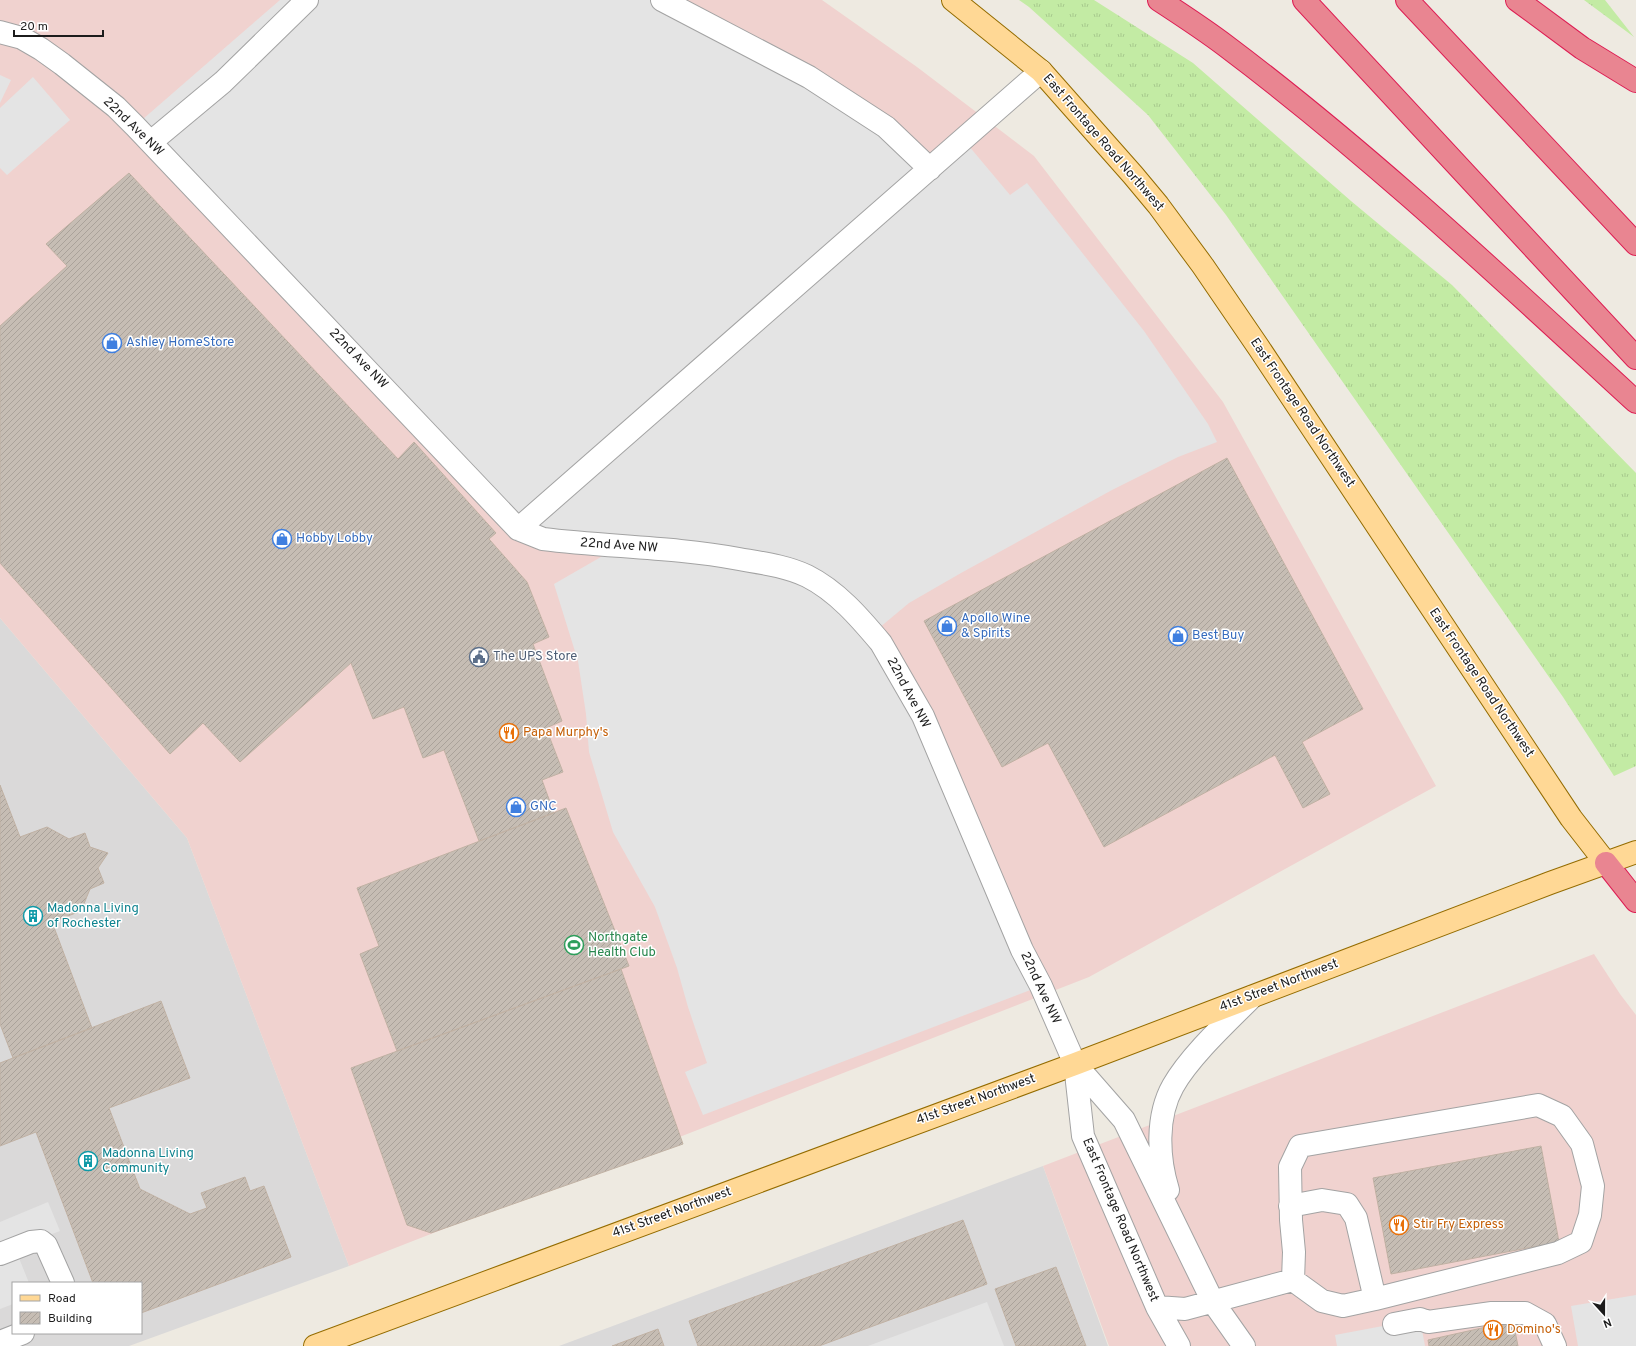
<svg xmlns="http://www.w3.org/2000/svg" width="1636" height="1346" viewBox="0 0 1636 1346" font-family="Overpass,sans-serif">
<defs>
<pattern id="grass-tufts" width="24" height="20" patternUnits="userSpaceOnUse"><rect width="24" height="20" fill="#c3eba4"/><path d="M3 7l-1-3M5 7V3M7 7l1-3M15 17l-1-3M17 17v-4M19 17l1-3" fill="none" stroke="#a7c98d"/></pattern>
<pattern id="building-hatch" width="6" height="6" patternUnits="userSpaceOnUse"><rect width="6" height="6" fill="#c6bdb4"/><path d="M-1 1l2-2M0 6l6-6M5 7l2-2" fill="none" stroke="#aaa29a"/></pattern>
</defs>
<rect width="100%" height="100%" fill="#eeeae1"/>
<!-- residential -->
<path fill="#dad9d9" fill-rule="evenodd" d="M0 618 187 838 349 1266 129 1346H0ZM13 1283H141V1333H13Z
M1043 1166 1108 1346H559Z"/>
<!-- commercial -->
<path fill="#f0d2cf" d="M0 0H822L917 67 1034 156 1223 402 1436 786 1089 977 349 1266 187 838 0 618Z
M1594 954 1620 994 1636 1015V1346H1109L1043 1166Z"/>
<!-- grass -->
<path fill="url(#grass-tufts)" d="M1019 0H1094L1193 63 1351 201 1452 285 1636 473V766L1614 776 1563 697 1226 215 1148 115 1029 7Z
M1584 0H1605L1634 37Z"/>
<!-- parking -->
<path fill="#e4e4e4" d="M280 0H662L809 77 929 169 963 139 1010 195 1027 183 1144 331 1208 424 1217 442 1178 457 1112 490 961 573 909 603 873 633 1041 986 703 1115 685 1072 707 1063 688 1007 677 968 655 907 613 832 589 752 586 714 578 661 554 584 620 546 543 539 135 126Z
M0 75 11 80 0 103Z
M33 77 70 120 7 175 0 168V108Z
M48 1202 60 1231 15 1248 29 1283H13V1304L0 1309V1222Z
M1636 1295V1346H1578L1571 1306Z
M987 1302 1004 1346H868Z
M1420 1319 1425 1346H1337L1335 1335Z"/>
<!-- building -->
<path fill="url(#building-hatch)" stroke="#c0b1a3" d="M129 173 398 459 414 442 496 533 489 539 527 582 549 637 533 644 562 721 546 728 563 772 542 780 554 813 479 841 444 750 423 758 404 707 373 719 351 663 240 762 203 723 170 754 0 563V326L67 266 46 244Z
M1227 458 1363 709 1302 742 1330 794 1303 808 1275 755 1104 847 1048 743 1002 767 924 621Z
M0 785 20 837 47 827 69 839 85 833 90 847 108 853 98 868 104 883 90 889 81 911 52 922 92 1028 13 1058 0 1024Z
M566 808 629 966 397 1051 360 954 379 946 357 888Z
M621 969 683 1144 431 1233 407 1225 351 1068Z
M161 1001 190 1078 109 1108 140 1189 190 1214 207 1208 201 1193 245 1177 250 1191 264 1186 291 1257 141 1313V1283H93L36 1132 0 1146V1063Z
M1541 1146 1559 1242 1391 1274 1373 1178Z
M963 1220 987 1284 819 1346H698L689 1321Z
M1056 1267 1086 1346H1016L995 1289Z
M1513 1321 1518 1346H1429L1428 1340Z
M658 1329 664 1346H612Z"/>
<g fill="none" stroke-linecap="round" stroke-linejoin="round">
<defs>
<path id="minor" d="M662 0 809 77 886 127 930 169
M0 32 22 38 41 49 62 64 116 107 135 126 518 529 543 539C608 547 674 547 739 559 762 563 786 566 807 576 837 591 860 618 881 643L923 716 1022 950 1041 986 1075 1064 1083 1136 1157 1307 1179 1346
M151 142 223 82 307 0
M518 529 1041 71
M1075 1064 1124 1120 1213 1302 1244 1346
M1168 1190C1158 1158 1156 1116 1173 1086 1190 1056 1227 1022 1252 997
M1290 1206 1322 1200 1347 1204 1356 1218 1375 1299 1558 1253 1581 1242 1590 1215 1593 1186 1582 1144 1562 1116 1538 1105 1300 1146 1290 1167 1291 1220 1294 1252 1293 1280
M0 1254 31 1242 41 1241 46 1245 63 1283
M1157 1307 1185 1309 1293 1280 1322 1301 1343 1306 1375 1299
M1394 1324 1420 1319 1428 1322 1492 1313H1525L1545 1324 1555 1346
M0 1342 23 1333"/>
<path id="major" d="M953 0 1041 71 1133 175 1158 205 1203 266 1259 348 1571 818 1606 863
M315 1346 1075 1064 1550 883 1636 852"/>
<path id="highway" d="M1159 0C1182 15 1205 30 1226 46 1371 155 1503 280 1636 402
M1304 0 1636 358
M1407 0 1636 244
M1517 0 1582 48 1636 81
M1606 863 1636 901"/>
</defs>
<!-- minor casing -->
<use href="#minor" stroke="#a3a3a3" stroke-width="24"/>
<!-- major casing -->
<use href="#major" stroke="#946c00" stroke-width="24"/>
<!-- highway casing -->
<use href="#highway" stroke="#dd1d53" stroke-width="24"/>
<!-- minor -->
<use href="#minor" stroke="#fff" stroke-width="22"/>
<!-- major -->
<use href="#major" stroke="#ffd895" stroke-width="22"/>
<!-- highway -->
<use href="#highway" stroke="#e98591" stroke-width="22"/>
</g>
<!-- icons -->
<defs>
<symbol id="shop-ring" viewBox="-11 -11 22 22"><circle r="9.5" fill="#fff" stroke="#3f7fe0" stroke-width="1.5"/><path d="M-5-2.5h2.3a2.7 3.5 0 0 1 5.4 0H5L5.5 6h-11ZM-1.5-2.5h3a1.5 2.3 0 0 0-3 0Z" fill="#3f7fe0"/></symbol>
<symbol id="civic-ring" viewBox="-11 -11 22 22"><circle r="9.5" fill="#fff" stroke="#5c6f8a" stroke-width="1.5"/><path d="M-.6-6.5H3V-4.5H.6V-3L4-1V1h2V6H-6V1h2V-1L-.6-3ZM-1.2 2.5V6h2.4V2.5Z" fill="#5c6f8a"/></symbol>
<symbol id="restaurant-ring" viewBox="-11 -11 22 22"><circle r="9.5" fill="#fff" stroke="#e8710a" stroke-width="1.5"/><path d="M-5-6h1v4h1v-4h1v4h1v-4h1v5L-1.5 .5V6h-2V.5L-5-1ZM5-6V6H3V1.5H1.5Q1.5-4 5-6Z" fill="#e8710a"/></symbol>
<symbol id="building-ring" viewBox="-11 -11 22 22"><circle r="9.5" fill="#fff" stroke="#0f9aa8" stroke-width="1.5"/><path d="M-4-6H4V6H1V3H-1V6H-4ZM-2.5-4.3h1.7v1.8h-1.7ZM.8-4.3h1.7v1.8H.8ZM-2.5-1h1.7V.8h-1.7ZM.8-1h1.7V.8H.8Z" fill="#0f9aa8"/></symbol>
<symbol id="stadium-ring" viewBox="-11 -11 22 22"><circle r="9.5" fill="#fff" stroke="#2e9e5b" stroke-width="1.5"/><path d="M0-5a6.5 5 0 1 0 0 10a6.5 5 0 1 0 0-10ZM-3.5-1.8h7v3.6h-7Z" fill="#2e9e5b"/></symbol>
</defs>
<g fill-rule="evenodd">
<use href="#shop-ring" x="101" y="332" width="22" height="22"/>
<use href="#shop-ring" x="271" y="528" width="22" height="22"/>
<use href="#shop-ring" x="936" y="615" width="22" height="22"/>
<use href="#shop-ring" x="1167" y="625" width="22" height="22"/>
<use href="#civic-ring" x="468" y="646" width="22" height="22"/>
<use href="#restaurant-ring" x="498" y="722" width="22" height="22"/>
<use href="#shop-ring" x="505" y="796" width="22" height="22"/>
<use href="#building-ring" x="22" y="905" width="22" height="22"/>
<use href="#stadium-ring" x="563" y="934" width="22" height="22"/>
<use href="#building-ring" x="77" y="1150" width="22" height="22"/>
<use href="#restaurant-ring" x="1388" y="1214" width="22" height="22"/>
<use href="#restaurant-ring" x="1482" y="1319" width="22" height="22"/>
</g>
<g text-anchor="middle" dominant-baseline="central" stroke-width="3" stroke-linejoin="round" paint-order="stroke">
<!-- street labels -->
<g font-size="13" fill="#1c1c1c" stroke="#fff">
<text transform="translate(133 127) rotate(44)">22nd Ave NW</text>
<text transform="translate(1103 143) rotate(49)">East Frontage Road Northwest</text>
<text transform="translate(358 359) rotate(46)">22nd Ave NW</text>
<text transform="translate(1302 413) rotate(56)">East Frontage Road Northwest</text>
<text transform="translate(619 546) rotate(4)">22nd Ave NW</text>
<text transform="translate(1481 683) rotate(56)">East Frontage Road Northwest</text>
<text transform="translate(908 693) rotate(62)">22nd Ave NW</text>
<text transform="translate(1279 986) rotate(-21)">41st Street Northwest</text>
<text transform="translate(1040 988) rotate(65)">22nd Ave NW</text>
<text transform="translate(976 1100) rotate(-20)">41st Street Northwest</text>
<text transform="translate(672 1213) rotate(-20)">41st Street Northwest</text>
<text transform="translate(1120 1220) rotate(67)">East Frontage Road Northwest</text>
</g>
<!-- shop labels -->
<g font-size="13" fill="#366cbe" stroke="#fff" text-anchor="start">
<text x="126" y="343">Ashley HomeStore</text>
<text x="296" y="539">Hobby Lobby</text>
<text x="961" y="619">Apollo Wine<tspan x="961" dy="15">&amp; Spirits</tspan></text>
<text x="1192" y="636">Best Buy</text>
<text x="530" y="807">GNC</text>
</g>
<!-- service labels -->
<g font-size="13" fill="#4e5e75" stroke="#fff" text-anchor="start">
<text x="493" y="657">The UPS Store</text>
</g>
<!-- food labels -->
<g font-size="13" fill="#c56008" stroke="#fff" text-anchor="start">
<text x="523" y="733">Papa Murphy's</text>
<text x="1413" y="1225">Stir Fry Express</text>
<text x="1507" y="1330">Domino's</text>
</g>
<!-- culture labels -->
<g font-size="13" fill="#0d838f" stroke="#fff" text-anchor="start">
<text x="47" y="909">Madonna Living<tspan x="47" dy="15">of Rochester</tspan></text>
<text x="102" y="1154">Madonna Living<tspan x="102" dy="15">Community</tspan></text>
</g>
<!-- leisure labels -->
<g font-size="13" fill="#27864d" stroke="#fff" text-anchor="start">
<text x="588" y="938">Northgate<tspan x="588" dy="15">Health Club</tspan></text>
</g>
</g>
<!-- legend -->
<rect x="12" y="1282" width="130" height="52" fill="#ffffff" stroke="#a4a4a4"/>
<rect x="20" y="1295" width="20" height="6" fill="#ffd895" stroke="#a4a4a4"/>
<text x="48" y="1302" font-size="12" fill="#1c1c1c">Road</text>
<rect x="20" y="1312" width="20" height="12" fill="url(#building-hatch)" stroke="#a4a4a4"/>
<text x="48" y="1322" font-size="12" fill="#1c1c1c">Building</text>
<!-- north arrow -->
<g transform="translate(1604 1314) rotate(159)" stroke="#ffffff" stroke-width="3" paint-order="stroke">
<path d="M0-3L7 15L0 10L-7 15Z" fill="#1c1c1c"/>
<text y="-6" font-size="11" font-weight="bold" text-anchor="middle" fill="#1c1c1c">N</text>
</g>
<!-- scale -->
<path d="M14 30v6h89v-6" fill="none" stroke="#1c1c1c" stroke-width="2"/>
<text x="20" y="30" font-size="12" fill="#1c1c1c" stroke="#ffffff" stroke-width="3" paint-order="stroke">20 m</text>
</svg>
